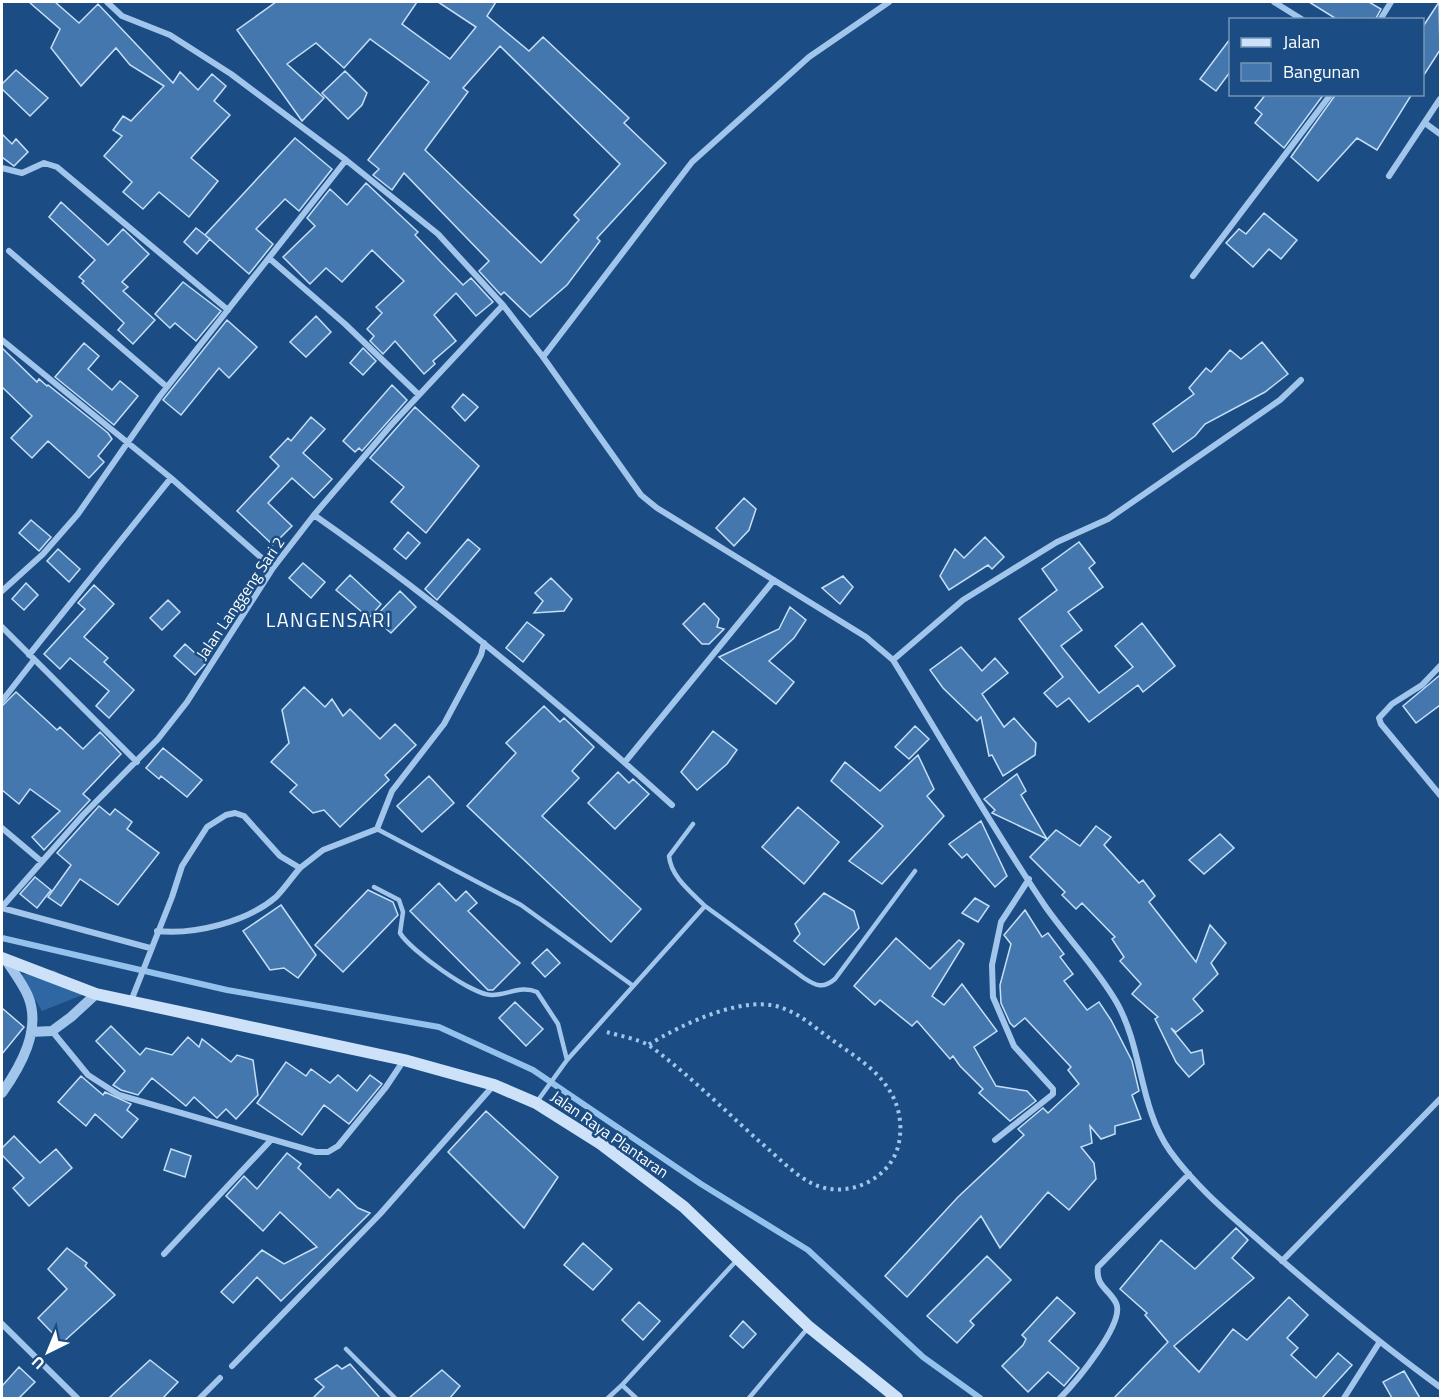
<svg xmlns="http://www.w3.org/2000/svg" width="1442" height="1400" viewBox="0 0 1442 1400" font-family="'Titillium Web',sans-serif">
<rect width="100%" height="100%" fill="#1b4d84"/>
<!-- green -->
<path fill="#2e67a2" d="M54 970 85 994 42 1011 20 975Z"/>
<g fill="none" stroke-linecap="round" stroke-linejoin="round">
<!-- stream -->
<path stroke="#95c1ed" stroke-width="6" d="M2 938 227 990 439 1027 533 1070 701 1184 808 1250 923 1357 980 1398"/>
</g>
<!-- building -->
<path fill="#4477ae" stroke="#c6dff8" stroke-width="1.5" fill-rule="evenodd" d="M29 2H55L79 23 98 4 173 83 180 72 198 90 212 74 226 86 214 101 230 115 191 158 218 181 189 217 159 192 143 209 123 192 132 182 104 156 122 136 113 130 123 116 131 121 164 86 130 65 116 48 81 86 51 48 60 29Z
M276 2H417L402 24 450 59 476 27 438 2H496L487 16 529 51 543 37 629 118 624 123 666 163 597 238 600 241 567 285 530 317 504 292 501 295 479 271 489 261 404 173 392 190 373 175 379 169 368 160 429 82 370 39 344 68 316 43 287 64 324 98 302 121 237 30ZM500 46 620 164 574 215 579 220 541 263 425 150 468 92 463 88Z
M1309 2H1369L1381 9 1375 20H1338Z
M1439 2 1440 50 1422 78V28Z
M1230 39V72L1216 91 1200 79Z
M16 70 48 98 30 116 2 89V84Z
M345 71 367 93 362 105 348 119 322 93Z
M1266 94H1324L1284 148 1255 123 1262 114 1255 108Z
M1336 94H1412L1377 150 1357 138 1318 181 1291 157Z
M2 134 12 144 16 139 28 152 14 166 2 157Z
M295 138 332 169 299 211 285 199 256 229 273 244 249 274 205 235Z
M366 183 418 232 415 235 463 285 471 278 493 302 476 316 456 293 434 315 456 341 433 361 435 364 424 374 395 341 383 354 370 341 374 336 367 329 382 313 376 307 404 281 372 250 342 282 326 268 310 284 283 257 315 226 307 218 330 189 347 205Z
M61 202 108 245 123 229 149 254 122 282 128 287 123 291 155 320 133 344 118 330 124 323 82 283 84 281 79 277 95 260 49 217Z
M1264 213 1297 240 1281 259 1269 249 1253 267 1226 243 1239 229 1246 234Z
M196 228 210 239 197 254 184 242Z
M183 282 221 311 196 341 175 323 170 328 155 314Z
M316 316 331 332 306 357 290 342Z
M227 320 257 347 229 378 219 368 181 415 163 400Z
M1262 342 1288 374 1265 392 1205 424 1195 436 1173 452 1153 424 1194 394 1189 388 1206 368 1211 372 1230 350 1241 359Z
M84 343 99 356 88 369 112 390 120 381 138 396 114 425 55 377Z
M2 348 37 382 39 379 47 386 48 385 108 433 112 439 98 456 104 462 89 478 48 441 32 458 11 438 32 416 2 387Z
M363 348 376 361 363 375 350 363Z
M392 385 407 400 362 451 359 448 355 452 343 441Z
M463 394 478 407 465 421 452 407Z
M415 407 479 466 426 533 391 502 404 487 370 458Z
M311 417 325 429 303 453 332 479 314 498 292 478 268 503 292 526 273 545 237 511 279 466 270 457 288 438 291 441Z
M744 498 756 509 749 530 734 546 716 528Z
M31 520 51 537 39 551 19 533Z
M408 532 420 543 406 559 394 549Z
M985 537 1004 557 992 569 988 565 949 590 940 576 955 549 964 558Z
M468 539 480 549 437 600 425 589Z
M1079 542 1095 563 1089 568 1103 587 1068 612 1082 630 1061 646 1099 693 1133 667 1115 646 1142 623 1175 666 1143 692 1138 685 1089 722 1069 698 1057 707 1044 693 1063 677 1019 619 1057 590 1042 569Z
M58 549 80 569 69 582 47 561Z
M303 563 325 582 311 598 289 578Z
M350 575 381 604 369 618 336 590Z
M843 576 853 587 840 604 822 588Z
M551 578 572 599 564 611 534 613 543 601 535 593Z
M26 583 38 595 24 610 12 599Z
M94 585 114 604 84 637 108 658 104 662 134 690 109 718 96 706 109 691 70 658 60 669 44 654 85 609 78 603Z
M400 591 416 607 391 633 374 618Z
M168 600 180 612 162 630 150 618Z
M704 603 719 619 717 627 724 629 709 644H702L683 624Z
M790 607 806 620 794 638 769 661 794 682 776 704 719 657 779 629Z
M527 622 544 635 523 662 506 648Z
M185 644 206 663 195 675 174 656Z
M961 647 982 671 995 658 1008 673 982 694 1004 727 1014 718 1036 743 1035 755 1003 776 992 755 989 756 981 717 977 721 943 688 930 670Z
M1440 675V705L1416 723 1403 706Z
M304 687 325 707 332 699 343 716 350 709 380 739 395 724 416 745 385 775 389 780 340 827 324 810 313 813 290 792 297 785 271 762 289 743 282 710Z
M16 692 57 730 60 727 83 749 100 732 121 754 83 794 90 800 44 850 32 837 60 811 30 789 19 804 2 790V706Z
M544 706 560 722 564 718 594 747 572 771 579 778 542 816 641 909 611 942 467 806 516 753 506 743Z
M915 726 929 739 909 759 895 747Z
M713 731 737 750 727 764 697 790 681 772Z
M163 748 202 780 187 797 161 776 159 779 146 768Z
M918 755 934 789 927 796 944 816 882 884 849 861 883 826 831 781 845 762 880 791Z
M618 772 629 783 633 779 649 794 615 829 588 803Z
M1017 774 1026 791 1021 795 1047 839 992 813 995 810 984 799Z
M429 776 454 803 422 832 397 806Z
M99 806 110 815 115 809 132 822 127 829 159 853 118 905 80 879 61 906 48 897 71 865 57 853Z
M798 807 839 842 804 884 762 847Z
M981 821 1007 876 995 887 967 854 962 858 949 844Z
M1096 826 1111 837 1104 845 1139 883 1143 880 1155 896 1149 902 1196 962 1210 925 1226 943 1211 963 1218 974 1193 999 1203 1011 1176 1032 1171 1028 1191 1053 1202 1050 1204 1064 1189 1077 1176 1062 1155 1019 1158 1017 1132 994 1141 984 1120 961 1124 957 1112 939 1115 937 1082 903 1076 909 1062 895 1065 892 1030 857 1056 830 1080 846Z
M1220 834 1234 848 1204 874 1189 860Z
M35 877 51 890 37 908 20 894Z
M439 883 456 901 466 891 477 903 468 911 520 963 493 990H488L410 911Z
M368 890 393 902 398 915 343 972 315 945Z
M824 893 854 911 859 928 824 965 794 941 800 934 795 924Z
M975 898 989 906 978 922 962 913Z
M281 905 316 955 298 978 284 968 270 970 243 931Z
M1025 910 1042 937 1048 933 1064 954 1060 957 1073 974 1064 981 1087 1010 1099 1002 1111 1020 1132 1061 1139 1091 1132 1095 1141 1119 1115 1126V1134L1101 1139 1090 1126 1092 1143 1081 1147 1094 1163 1096 1179 1069 1210 1048 1192 1000 1248 981 1216 907 1297 885 1276 958 1197 1024 1135 1018 1129 1043 1108 1048 1113 1079 1084 1068 1070 1071 1067 1025 1018 1014 1027 1010 1023 1001 1003 1000 985 1011 944 1004 935Z
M896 938 930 969 959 940 964 944 932 996 944 1005 962 984 997 1031 974 1047 996 1086 1027 1091 1036 1101 1010 1121 979 1093 983 1089 960 1066 953 1056 950 1059 917 1021 912 1026 880 1000 875 1005 854 986Z
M547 949 560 963 545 977 532 963Z
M515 1002 543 1029 526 1046 499 1018Z
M2 1008 24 1027 2 1054Z
M111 1026 140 1055 146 1048 172 1055 188 1037 199 1047 202 1039 231 1062 237 1055 253 1060 258 1095 236 1119 226 1109 217 1118 194 1097 186 1106 152 1078 138 1095 121 1090 113 1085 125 1071 96 1041Z
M286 1062 306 1076 311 1069 330 1083 338 1075 357 1091 370 1075 382 1084 349 1124 324 1105 302 1135 257 1103Z
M81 1076 103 1095 105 1092 131 1104 127 1110 138 1119 122 1138 95 1114 86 1126 58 1102Z
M486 1111 558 1177 524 1228 448 1152Z
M14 1136 40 1163 56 1149 72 1168 29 1206 13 1188 24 1178 2 1155V1148Z
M171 1149 191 1156 185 1177 164 1170Z
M287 1153 301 1164 298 1168 330 1198 338 1189 358 1208 370 1213 281 1301 257 1277 233 1303 221 1292 262 1250 284 1264 317 1247 280 1212 263 1231 226 1196 244 1176 257 1189Z
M1236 1228 1248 1240 1232 1258 1254 1278 1174 1346 1199 1372 1233 1329 1247 1340 1289 1297 1308 1315 1287 1338 1298 1348 1291 1355 1316 1378 1338 1353 1352 1365 1322 1398H1114L1168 1342 1145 1315 1147 1313 1120 1289 1161 1240 1195 1269Z
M583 1243 612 1269 593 1290 564 1265Z
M67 1248 87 1263 85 1266 115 1295 62 1343 38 1318 67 1289 48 1269Z
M987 1256 1011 1280 970 1321 974 1325 957 1343 927 1316Z
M1057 1297 1075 1313 1049 1341 1079 1368 1064 1386 1048 1372 1028 1392 1002 1366 1023 1345 1026 1339 1022 1335Z
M639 1302 660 1321 643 1340 622 1320Z
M743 1321 756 1334 743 1348 730 1336Z
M150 1360 178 1382 163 1398H109Z
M350 1364 380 1398H313L324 1387 315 1379 337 1365 342 1369Z
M19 1367 35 1382 19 1398H2V1386Z
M442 1370 460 1386 450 1398H409Z
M1404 1371 1420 1398H1392L1383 1382Z"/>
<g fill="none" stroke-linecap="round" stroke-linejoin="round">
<!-- path -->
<path stroke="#a2c5eb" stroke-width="4" stroke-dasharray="3 4.5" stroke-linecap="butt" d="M607 1032C620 1036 639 1039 650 1046 691 1076 729 1115 767 1148 782 1161 799 1179 818 1186 848 1197 886 1181 897 1150 903 1132 901 1110 891 1093 878 1070 856 1057 835 1042 819 1031 803 1016 785 1009 746 992 681 1025 648 1045"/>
<!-- service -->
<path stroke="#a2c5eb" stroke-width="4.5" d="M377 829 521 905 632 985
M374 887 399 900 403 912 400 933C410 950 473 996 492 995 508 995 521 985 537 992L558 1024 567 1060
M705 906 804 978C816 986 823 989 835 979L915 871
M536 1103 567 1060 705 906C691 892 671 877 669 856L693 824
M346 1349 395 1398
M608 1398 622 1385
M636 1398 622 1385 737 1260
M749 1398 807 1329"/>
<!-- minor -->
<path stroke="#a2c5eb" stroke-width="6" d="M107 2 122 16 170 35 231 74 346 160 438 234 503 305 543 357 641 495 657 508 866 637 893 660C943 741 991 826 1045 906 1068 939 1097 968 1117 1003 1143 1050 1139 1107 1170 1151 1196 1187 1230 1215 1263 1244 1320 1294 1378 1342 1440 1387
M1274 2 1303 20
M1380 20 1391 2
M1425 123 1440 134
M2 168 22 173 44 163 57 167 228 310
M1389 176 1440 99
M9 251 167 387
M269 258 345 324 419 395
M1193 276 1331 94
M2 340 171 478 273 568
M543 357 692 162 809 57 889 2
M314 515C440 603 558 702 672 805
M2 591 43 554 78 514 160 396 346 160
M2 627 137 762
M29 655 171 478
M893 660 963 600 1057 542 1108 519 1280 400 1301 380
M1440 666 1422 685 1392 704 1379 718 1381 724 1440 795
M2 701 34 660
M625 762 774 580
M2 828 41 861
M2 907 83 815 158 739 187 702 273 568 314 515 392 424 503 305
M2 908 150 948
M157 931C194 935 247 922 276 897 285 888 292 877 300 868
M131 1001 172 897 182 866 207 827 226 815 235 813 244 816 280 856 300 868 323 850 377 829 392 791 444 724 481 655 484 643
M52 1031 88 1075 119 1095 316 1152H328L338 1146 386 1087 404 1060
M995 1140 1053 1094V1089L1014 1046 993 997 992 965 1001 922 1029 879
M164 1254 271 1140
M1282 1261 1440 1099
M2 1324 77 1398
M232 1366 380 1214 493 1086
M200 1398 220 1378
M1060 1398C1074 1384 1126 1323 1116 1303 1109 1289 1095 1286 1098 1267L1189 1174
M1344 1398 1379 1343"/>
<!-- tertiary -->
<path stroke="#a2c5eb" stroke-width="10" d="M31 1032 52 1031 71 1017 96 994
M2 1093C20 1067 42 1030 28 996 23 984 13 971 6 960"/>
<!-- secondary -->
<path stroke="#cde1f8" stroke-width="12" d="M2 958 96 994 404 1060 494 1085 536 1103 601 1144 684 1207 809 1327 897 1398"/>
</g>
<g text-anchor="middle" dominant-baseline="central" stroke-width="5" stroke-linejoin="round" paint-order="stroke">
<!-- street labels -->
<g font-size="16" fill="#fff" stroke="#1b4d84">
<text transform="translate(240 598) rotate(-56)">Jalan Langgeng Sari 2</text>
<text transform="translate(610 1134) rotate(35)">Jalan Raya Plantaran</text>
</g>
<!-- quarter labels -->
<g font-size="20" letter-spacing="1.5" fill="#fff" stroke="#1b4d84">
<text x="329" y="619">LANGENSARI</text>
</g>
</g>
<!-- border -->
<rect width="1442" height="1400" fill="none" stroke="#ffffff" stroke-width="6"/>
<!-- legend -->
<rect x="1229" y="18" width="195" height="78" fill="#1b4d84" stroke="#7694b5" stroke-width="1.5"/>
<rect x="1241" y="38" width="30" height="9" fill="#cde1f8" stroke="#7694b5" stroke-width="1.5"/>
<text x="1283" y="48" font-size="18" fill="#ffffff">Jalan</text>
<rect x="1241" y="63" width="30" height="18" fill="#4477ae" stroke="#7694b5" stroke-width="1.5"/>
<text x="1283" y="78" font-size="18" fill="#ffffff">Bangunan</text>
<!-- north arrow -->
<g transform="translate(48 1352) rotate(223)" stroke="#1b4d84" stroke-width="4.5" paint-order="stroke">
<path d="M0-4.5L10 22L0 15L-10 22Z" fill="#ffffff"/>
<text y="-9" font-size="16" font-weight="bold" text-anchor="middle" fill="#ffffff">U</text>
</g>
</svg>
